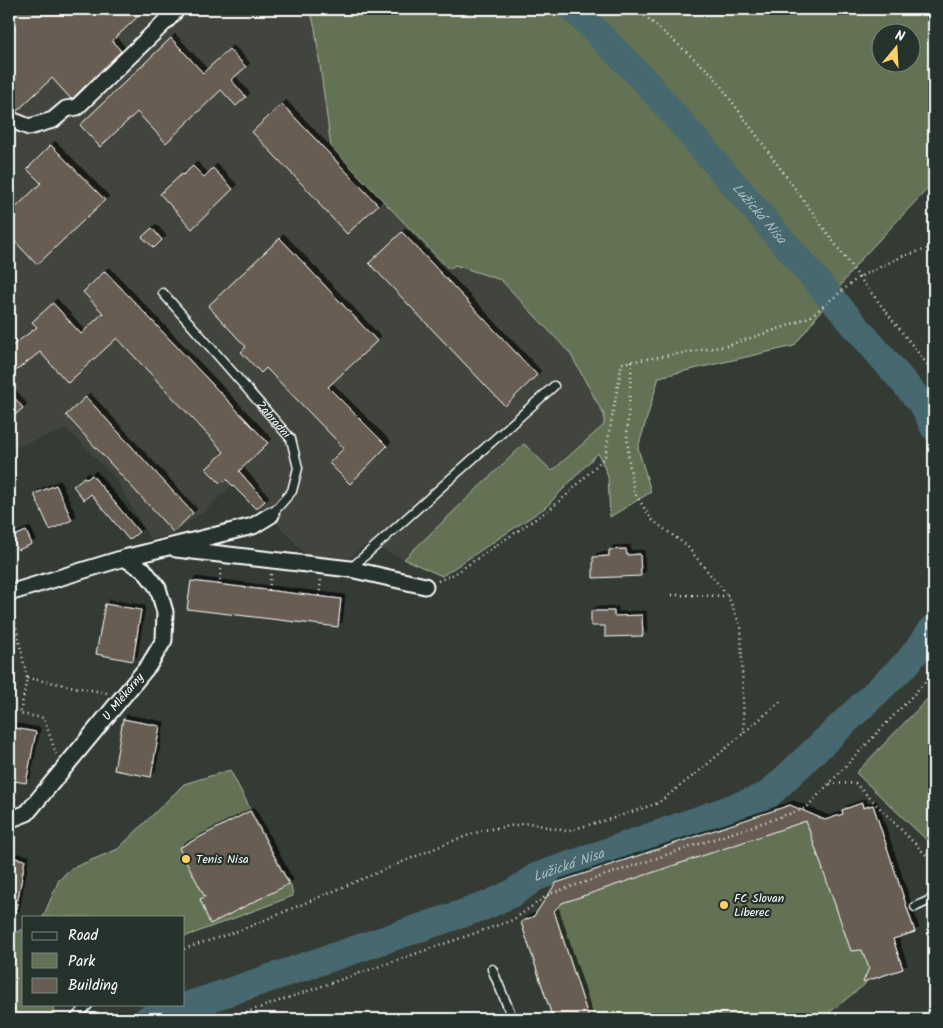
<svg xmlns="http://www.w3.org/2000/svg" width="943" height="1028" viewBox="0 0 943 1028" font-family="Kalam,sans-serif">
<defs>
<filter id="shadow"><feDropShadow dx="4" dy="-4" stdDeviation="0" flood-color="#0009"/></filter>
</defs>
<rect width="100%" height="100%" fill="#333b34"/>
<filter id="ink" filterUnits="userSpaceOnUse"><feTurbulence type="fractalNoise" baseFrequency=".02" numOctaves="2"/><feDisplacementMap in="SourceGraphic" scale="10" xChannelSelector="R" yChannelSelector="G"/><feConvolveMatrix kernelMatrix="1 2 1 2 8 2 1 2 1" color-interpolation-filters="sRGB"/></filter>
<g filter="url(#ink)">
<!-- built -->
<path fill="#43453d" d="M9 9H310L315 28 455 265 501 280 570 353 604 415V425L551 471 524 444 404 559 367 544 343 562 310 559 261 506 256 509 233 485 202 513 168 536 150 539 116 479 67 429 9 449Z"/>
<!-- green -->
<path fill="#637254" stroke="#b1b8aa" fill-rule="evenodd" d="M310 9H934V182L861 259 794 346 659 377 638 448 651 492 610 517 608 476 598 453 546 507 442 576 404 559 524 444 552 471 604 425V415L570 353 501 280 455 265 449 269 331 147 315 28ZM910 32V62H880V32Z
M934 692V847L856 773Z
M230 770 291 886 293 896 184 937V917H43L59 880 70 869 118 849 184 784Z
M862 803 863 808 873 805 915 932 893 939 903 969 873 979 871 974 864 985 821 1019H553L521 922 534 916 549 894 801 810 825 820 843 814 842 810Z
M24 929V1004H53L55 1019H9V935Z"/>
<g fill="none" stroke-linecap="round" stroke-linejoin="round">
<!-- river -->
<g stroke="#47676e" stroke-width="28">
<path id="s1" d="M574 9 645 81 924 406 934 427"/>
<path id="s2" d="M148 1019 485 906 513 893 536 877 767 796 908 662 934 627"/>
</g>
</g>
<!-- building -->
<path fill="#675d52" stroke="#fff" filter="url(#shadow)" d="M15 9H146L112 41 121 51 73 98 71 99 52 78 16 112 9 109V15Z
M171 38 203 73 229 49 246 67 231 80 246 97 236 106 221 90 166 143 137 112 100 147 80 125Z
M282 104 378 205 347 234 318 203 319 202 252 132Z
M51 145 105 200 37 265 9 235V214L41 183 27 169Z
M193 166 204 177 213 168 233 189 192 229 160 194 182 174 183 175Z
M152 228 162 240 154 248 142 237Z
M402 232 537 375 505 406 369 263Z
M280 238 377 341 328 387 387 446 350 484 329 463 344 448 266 368 261 373 241 352 246 347 208 306Z
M105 271 268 443 239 471 265 501 256 509 226 479 221 484 206 469 224 452 117 338 68 383 40 352 9 376V348L37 327 32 322 53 303 81 334 103 313 83 292Z
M9 391 23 408 9 420Z
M86 397 193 513 173 532 66 415Z
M92 475 139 532 129 540 91 494 84 500 73 486 84 477 87 479Z
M56 485 72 520 50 530 34 494Z
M26 531 32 544 18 550 12 537Z
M626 549 627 555 640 554 641 576 593 578V557L609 556V550Z
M191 581 341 599 338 627 187 609Z
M105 604 141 610 133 661 96 654Z
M591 611H614V616L642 615 643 636 605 637V626H591Z
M123 719 160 726 151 777 114 770Z
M9 727 36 732 26 783 9 780Z
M862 803 863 808 873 805 915 932 893 939 903 969 863 982 869 968 862 950 851 951 806 821 562 903 554 911 589 1019H553L521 922 534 916 556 883 790 805 825 820 843 814 842 810Z
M250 811 289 884 210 924 200 899 205 897 179 848Z
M9 857 25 860 15 915 9 914Z"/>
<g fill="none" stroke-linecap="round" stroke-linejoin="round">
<defs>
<g id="service">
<path id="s3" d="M163 293 291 439 298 468 292 491 271 515"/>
<path d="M350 569 554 386"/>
<path d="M915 907 934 898"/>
<path d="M492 969 513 1019"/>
<path d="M74 1019 89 1004"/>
</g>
<g id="minor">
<path d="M9 119 29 127 53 120 66 109 77 107 169 18 177 9"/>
<path d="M176 549 350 569 425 586"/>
<path d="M9 593 124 558 253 526 271 515"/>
<path id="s4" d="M9 820 27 813 149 665 164 640 165 612 158 588 144 570 124 558"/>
</g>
</defs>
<!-- service casing -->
<use href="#service" stroke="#fff" stroke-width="11"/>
<!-- minor casing -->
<use href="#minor" stroke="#fff" stroke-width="19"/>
<!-- path -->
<path stroke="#fff" stroke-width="2.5" stroke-dasharray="1 4" stroke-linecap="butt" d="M637 9 712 74 859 277 934 373
M632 361 627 433 629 462 634 492 652 520 686 545 728 596
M438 581 456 573 550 509 569 493 605 457 622 363 726 346 787 326 811 316 859 277 903 256 934 247
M219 585 221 569
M269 590 271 574
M672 595 728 596 741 628 744 733
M319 596 321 580
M12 608 27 678 20 714 44 718 56 754
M27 678 107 693
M830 784 855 783 934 863
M184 949 241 930 450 842 484 830 529 823 566 831 614 818 658 803 703 768 782 700
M227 1019 513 920 549 894 801 810 807 807 934 673"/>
<!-- service -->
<use href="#service" stroke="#26332d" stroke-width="8"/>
<!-- minor -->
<use href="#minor" stroke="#26332d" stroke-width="15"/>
</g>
</g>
<!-- markers -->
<g fill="#ffd166" stroke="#26332d" stroke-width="2">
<circle cx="186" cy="859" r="5"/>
<circle cx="724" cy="905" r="5"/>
</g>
<g text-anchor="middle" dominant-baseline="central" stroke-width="4.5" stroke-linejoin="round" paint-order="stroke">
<!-- street labels -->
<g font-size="12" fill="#fff" stroke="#26332d">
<text stroke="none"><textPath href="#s3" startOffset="168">Zahradní</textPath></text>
<text stroke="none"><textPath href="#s4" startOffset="170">U Mlékárny</textPath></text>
</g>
<!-- poi labels -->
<g font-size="12" fill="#fff" stroke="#26332d" text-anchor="start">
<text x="196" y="859">Tenis Nisa</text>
<text x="734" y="898">FC Slovan<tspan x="734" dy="14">Liberec</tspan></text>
</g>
<!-- water labels -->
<g font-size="14" font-style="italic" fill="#acbbbe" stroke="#26332d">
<text stroke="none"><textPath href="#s1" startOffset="276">Lužická Nisa</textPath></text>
<text stroke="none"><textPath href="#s2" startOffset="449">Lužická Nisa</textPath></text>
</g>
</g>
<!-- margin -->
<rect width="943" height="1028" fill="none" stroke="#26332d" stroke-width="30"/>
<rect x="15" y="15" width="913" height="998" fill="none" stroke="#fff" stroke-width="2" filter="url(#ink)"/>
<!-- legend -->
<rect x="22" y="916" width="162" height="90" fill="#26332d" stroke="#7d8581"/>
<rect x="32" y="932" width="25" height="8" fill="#26332d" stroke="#7d8581"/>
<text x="68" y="940" font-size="15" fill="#ffffff">Road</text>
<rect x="32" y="953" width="25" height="15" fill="#637254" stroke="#7d8581"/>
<text x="68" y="966" font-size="15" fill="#ffffff">Park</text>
<rect x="32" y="978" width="25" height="15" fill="#675d52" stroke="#7d8581"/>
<text x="68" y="990" font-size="15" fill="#ffffff">Building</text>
<!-- north arrow -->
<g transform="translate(896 48) rotate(18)"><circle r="24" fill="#26332d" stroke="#7d8581"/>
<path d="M0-4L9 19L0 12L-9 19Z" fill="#ffd166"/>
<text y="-8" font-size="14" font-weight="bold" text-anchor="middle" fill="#ffffff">N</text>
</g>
</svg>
